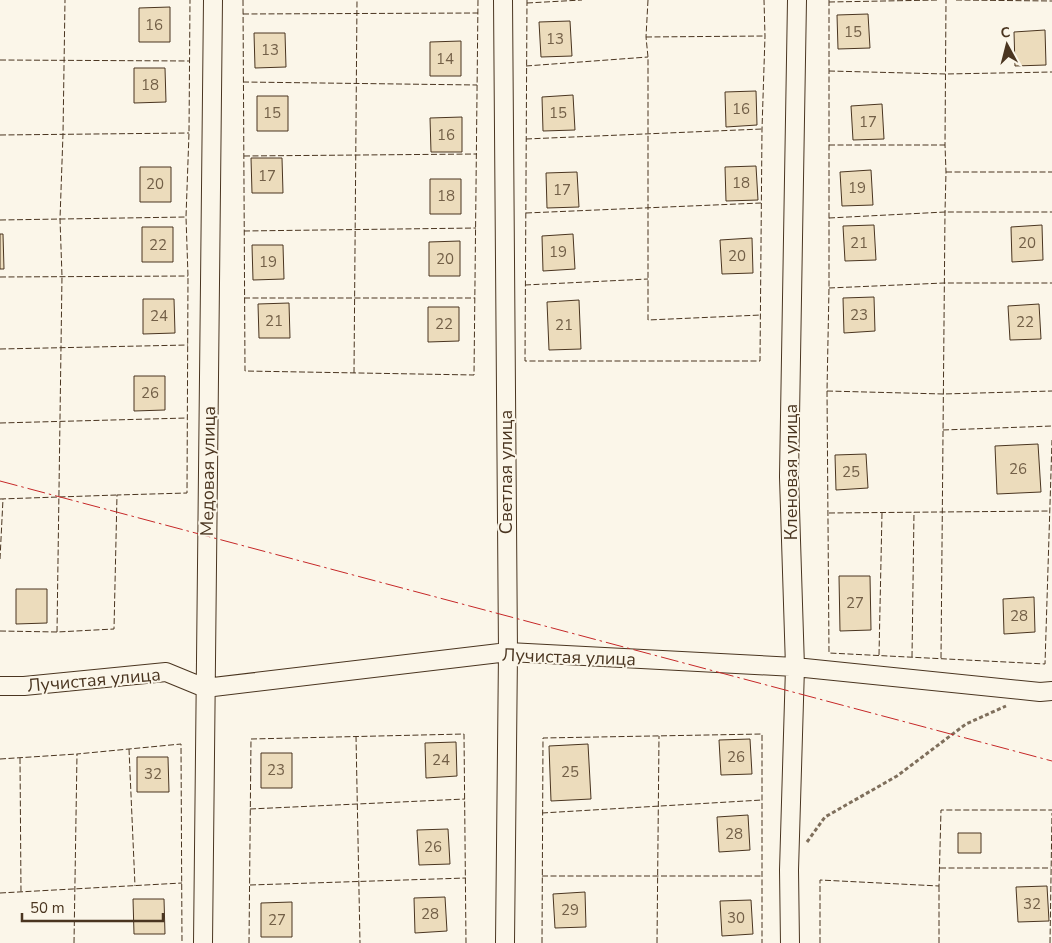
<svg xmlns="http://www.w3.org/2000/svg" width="1052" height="943" viewBox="0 0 1052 943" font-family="'Nunito Sans',sans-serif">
<rect width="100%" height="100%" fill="#fbf6e9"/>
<!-- building -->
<path fill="#ecdcbc" stroke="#4a3520" d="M170 7V42H139V8Z
M868 14 870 48 838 49 837 15Z
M570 21 572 56 541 57 539 22Z
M1045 30 1046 65 1015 66 1014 32Z
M254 33H285L286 67 255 68Z
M461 41V76H430V42Z
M134 68H165L166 102 134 103Z
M756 91 757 125 726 127 725 92Z
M573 95 575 130 543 131 542 97Z
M257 96H288V131H257Z
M882 104 884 139 853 140 851 106Z
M462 117V152H431L430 118Z
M251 158H282L283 193H252Z
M756 166 758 200 726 201 725 167Z
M140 167H171V202H140Z
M871 170 873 205 842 206 840 172Z
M577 172 579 207 547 208 546 173Z
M430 179H461V214H430Z
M874 225 876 260 845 261 843 226Z
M1042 225 1043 260 1012 262 1011 227Z
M142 227H173V262H142Z
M0 234H3L4 269H0Z
M573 234 575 269 543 271 542 236Z
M752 238 753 273 722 274 720 240Z
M460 241V276H429V242Z
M252 245H283L284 279 253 280Z
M874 297 875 331 844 333 843 298Z
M143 299H174L175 333 143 334Z
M579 300 581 349 549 350 547 302Z
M289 303 290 338H259L258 304Z
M1039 304 1041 339 1010 340 1008 306Z
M428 307H459V341L428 342Z
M134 376H165V410L134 411Z
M1038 444 1041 492 997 494 995 446Z
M866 454 868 488 836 490 835 455Z
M839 576H870L871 630 840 631Z
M16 589H47V623L16 624Z
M1034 597 1035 632 1004 634 1003 599Z
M750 739 752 774 721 775 719 740Z
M456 742 457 776 426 778 425 743Z
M588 744 591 799 551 801 549 746Z
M261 753H292V788H261Z
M137 757H168L169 792H137Z
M748 815 750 850 719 852 717 817Z
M448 829 450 864 419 865 417 830Z
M958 833H981V853H958Z
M1047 886 1049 921 1018 922 1016 887Z
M585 892 586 927 555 928 553 894Z
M445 897 447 931 415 933 414 898Z
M133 899H164L165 934H134Z
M751 900 753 934 722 936 720 901Z
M292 902V937H261V903Z"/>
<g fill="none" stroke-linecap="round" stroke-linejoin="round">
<defs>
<path id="street" d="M503 0 508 652 505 943
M0 686H24L166 672 205 688 508 652 795 667 1040 692 1052 691
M203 943 213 0
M790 943 789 870 795 667 789 477 797 0"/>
</defs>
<!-- street casing -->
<use href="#street" stroke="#4a3520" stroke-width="20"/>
<!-- path -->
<path stroke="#7f6f5c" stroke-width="3" stroke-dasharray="4 2.5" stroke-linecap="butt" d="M807 842 825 817 897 776 966 724 1006 706"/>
<!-- street -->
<use href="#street" stroke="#fbf6e9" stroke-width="18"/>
<!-- fence -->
<path stroke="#4a3520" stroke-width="1" stroke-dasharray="6 2.5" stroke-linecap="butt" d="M243 0 245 371 474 375 478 0
M527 0 525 361H760L762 129 765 36 764 0
M648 0 646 37 648 57V320L761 315
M829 0V288L827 391 829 653 1045 664 1052 440
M956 0 1052 1
M829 2 939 0
M527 3 582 0
M243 14 478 13
M646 37 765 36
M0 60 189 61
M526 66 648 57
M829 71 946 74 1052 72
M243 82 477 85
M0 135 189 133
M526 139 762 129
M829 145H945
M244 156 477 154
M946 172H1052
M526 213 761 203
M829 218 945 212H1052
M0 220 186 217
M244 231 476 228
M0 277 188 276
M525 285 648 279
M829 288 944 283H1052
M244 298H475
M0 349 188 345
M354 373 357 0
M827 391 943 394 1052 391
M0 423 187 418
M943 430 1052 426
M0 499 117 495
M829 513 1050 511
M0 559 3 499
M0 631 57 632 114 629 117 495 187 493 188 276 186 217 189 133 190 0
M57 632 62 276 60 219 63 134 65 0
M879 655 882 513
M912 657 914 512
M941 658 945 212 946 172 945 145 946 0
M356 736 360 943
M129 749 135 886
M20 758 21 892
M0 759 77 754
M250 809 465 799
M542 813 762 800
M940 868H1051
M542 876H762
M250 885 466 878
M0 893 182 883
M74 943 77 754 181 744 182 943
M249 943 251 739 464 734 466 943
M542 943 543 738 762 734V943
M657 943 659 736
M820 943V880L939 886 941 810H1052
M939 943V886
M1050 943 1052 813"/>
<!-- power -->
<path stroke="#c62828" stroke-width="1" stroke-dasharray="18 4 2.5 4" stroke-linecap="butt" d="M0 481 1052 761"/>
</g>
<g text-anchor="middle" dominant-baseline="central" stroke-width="4" stroke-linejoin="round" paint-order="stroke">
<!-- number labels -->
<g font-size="15" fill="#725f47">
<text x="154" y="25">16</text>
<text x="853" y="32">15</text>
<text x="555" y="39">13</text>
<text x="270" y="50">13</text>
<text x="445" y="59">14</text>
<text x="150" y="85">18</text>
<text x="741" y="109">16</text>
<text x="272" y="113">15</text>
<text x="558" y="113">15</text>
<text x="868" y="122">17</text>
<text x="446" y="135">16</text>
<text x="267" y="176">17</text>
<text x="741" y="183">18</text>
<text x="155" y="184">20</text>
<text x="857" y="188">19</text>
<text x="562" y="190">17</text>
<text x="446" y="196">18</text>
<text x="859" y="243">21</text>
<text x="1027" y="243">20</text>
<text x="158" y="245">22</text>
<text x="558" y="252">19</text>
<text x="737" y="256">20</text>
<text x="445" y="259">20</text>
<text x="268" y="262">19</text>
<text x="859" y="315">23</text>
<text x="159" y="316">24</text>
<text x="274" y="321">21</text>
<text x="1025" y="322">22</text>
<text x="444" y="324">22</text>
<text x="564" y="325">21</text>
<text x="150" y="393">26</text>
<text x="1018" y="469">26</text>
<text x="851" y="472">25</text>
<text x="855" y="603">27</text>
<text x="1019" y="616">28</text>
<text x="736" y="757">26</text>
<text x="441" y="760">24</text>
<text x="276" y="770">23</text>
<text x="570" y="772">25</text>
<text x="153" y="774">32</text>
<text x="734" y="834">28</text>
<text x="433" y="847">26</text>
<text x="1032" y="904">32</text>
<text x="570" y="910">29</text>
<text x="430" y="914">28</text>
<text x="736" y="918">30</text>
<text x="277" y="920">27</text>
</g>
<!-- street labels -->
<g font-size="18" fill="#4a3520" stroke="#fbf6e9">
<text transform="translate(208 471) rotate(-89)">Медовая улица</text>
<text transform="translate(506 472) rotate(-90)">Светлая улица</text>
<text transform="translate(791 472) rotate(-90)">Кленовая улица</text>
<text transform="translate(569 657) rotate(2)">Лучистая улица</text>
<text transform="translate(94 680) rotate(-5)">Лучистая улица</text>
</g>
</g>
<!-- north arrow -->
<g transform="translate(1007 45) rotate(353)" stroke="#fbf6e9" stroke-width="4" paint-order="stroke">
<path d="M0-4L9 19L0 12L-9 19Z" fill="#4a3520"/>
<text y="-8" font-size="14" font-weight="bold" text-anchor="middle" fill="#4a3520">С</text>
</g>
<!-- scale -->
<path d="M22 913v8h141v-8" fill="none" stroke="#4a3520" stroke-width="2.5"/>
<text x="30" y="913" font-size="15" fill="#4a3520" stroke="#fbf6e9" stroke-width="4" paint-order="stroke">50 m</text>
</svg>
